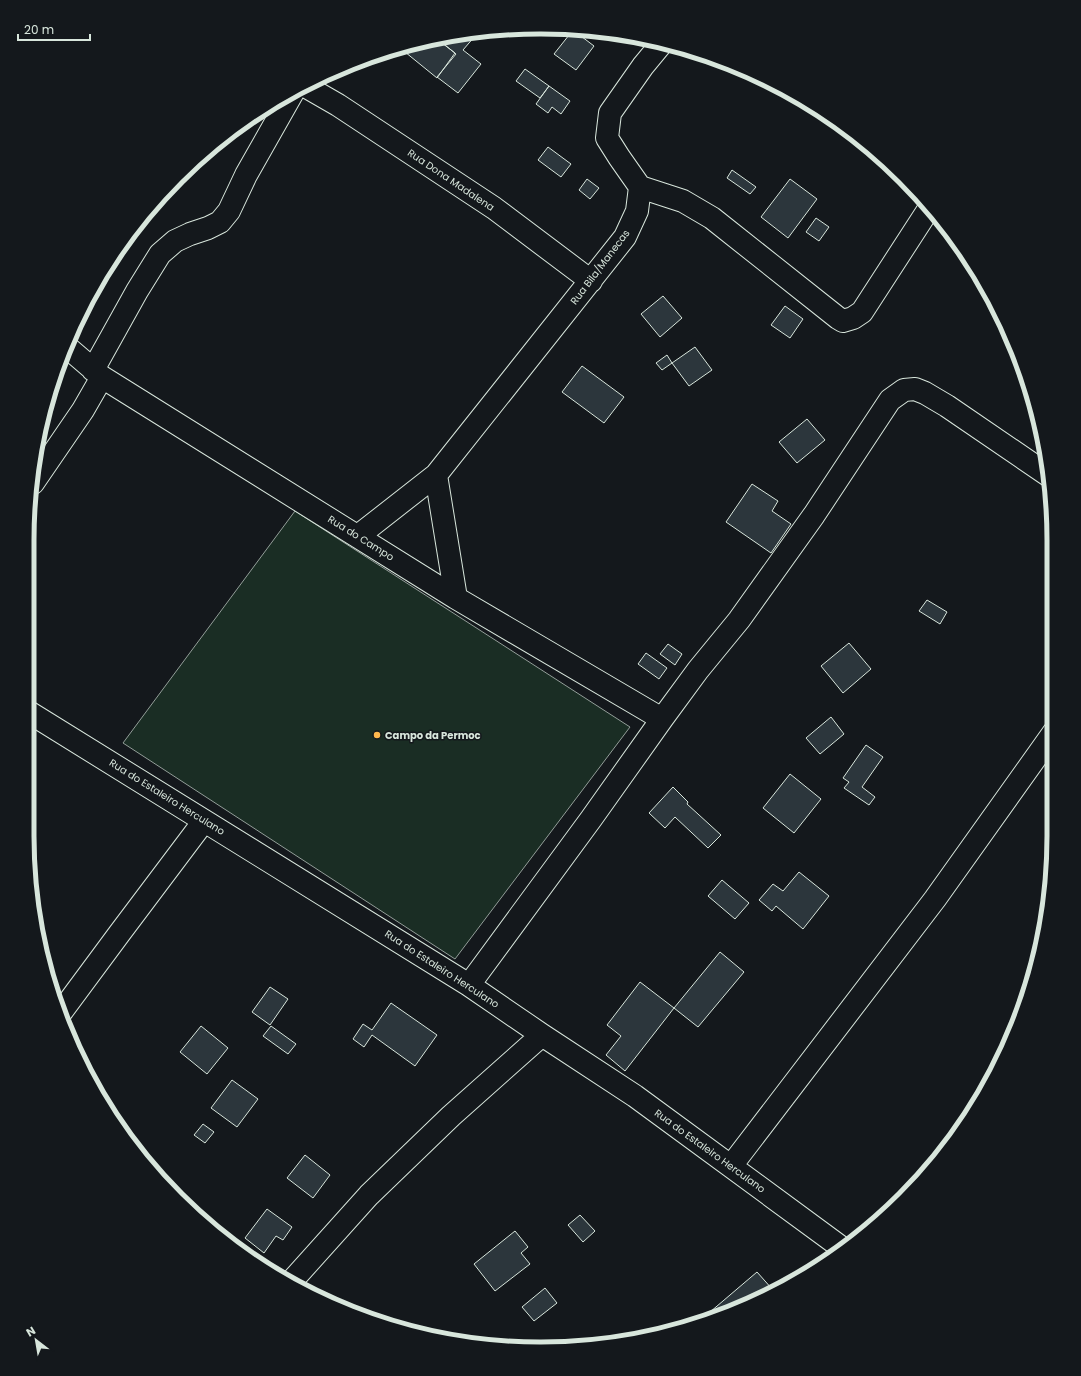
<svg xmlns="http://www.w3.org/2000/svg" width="1081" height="1376" viewBox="0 0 1081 1376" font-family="Poppins,sans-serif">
<rect width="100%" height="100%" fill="#14181c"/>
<!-- green -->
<path fill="#1a2d24" stroke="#939e99" d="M295 511 630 727 455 959 123 743Z"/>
<!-- building -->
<path fill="#2c363c" stroke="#d8e6dc" d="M573 30 594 46 576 70 554 54Z
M470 32 475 36 463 50 481 64 458 93 437 77 456 54 439 40Z
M438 40 455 53 437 78 405 52 409 46Z
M525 69 549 86 540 98 516 81Z
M549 86 570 101 561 114 552 107 548 113 536 104Z
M548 147 571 164 561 177 538 160Z
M732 170 756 187 750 194 727 178Z
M587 179 599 188 590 199 579 190Z
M790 179 817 199 788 238 761 217Z
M816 218 829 227 819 241 806 232Z
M663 296 682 318 660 337 641 314Z
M785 306 803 319 790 338 771 325Z
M695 347 712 370 689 386 672 363Z
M667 355 672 363 662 370 656 363Z
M582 366 624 397 604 423 562 392Z
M807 419 825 440 797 463 779 442Z
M752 484 778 501 772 511 791 524 771 553 726 522Z
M927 600 947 612 940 624 919 611Z
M849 643 871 669 843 693 821 666Z
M668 644 682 654 675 665 660 654Z
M646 653 667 668 659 679 638 664Z
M831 717 844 734 820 754 806 738Z
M866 745 883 757 862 787 875 797 869 805 844 788 849 782 843 778Z
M790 774 821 799 794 833 763 808Z
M673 787 688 802 687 804 721 835 708 848 675 817 665 828 649 813Z
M799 872 829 896 803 929 776 906 772 911 759 900 773 884 783 891Z
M722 880 749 903 735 919 708 896Z
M720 952 744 972 698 1027 674 1008Z
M640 982 674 1008 625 1071 606 1055 621 1036 607 1025Z
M270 987 288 999 270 1025 252 1012Z
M391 1003 437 1035 415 1066 372 1035 364 1047 353 1039 363 1024 372 1030Z
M201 1026 228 1048 207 1074 180 1052Z
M271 1026 296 1044 288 1054 263 1036Z
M232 1080 258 1099 237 1127 211 1108Z
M203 1124 214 1132 205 1143 194 1135Z
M305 1155 330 1175 313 1198 287 1178Z
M267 1209 292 1227 283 1240 276 1236 264 1253 245 1238Z
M580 1215 595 1231 583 1242 568 1225Z
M515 1231 528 1247 521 1253 530 1264 495 1291 474 1264Z
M757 1272 773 1290 704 1319 703 1318Z
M545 1288 557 1303 534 1321 522 1307Z"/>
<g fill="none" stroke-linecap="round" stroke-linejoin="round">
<defs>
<path id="minor" d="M305 86 338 105 494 208 591 281
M640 187 683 201 712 218 838 318 843 321 853 318 862 312 930 207
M67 347 102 377 456 598 662 719
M93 370 137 291 160 254 175 241 190 234 208 228 220 222 229 211 246 175 293 92
M436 475 456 598
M33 483 83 410 102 377
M358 536 436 475 625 237 637 211 640 187 619 157 607 138 610 113 643 66 662 43
M27 711 469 985 542 1035 635 1096 842 1248
M469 985 591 819 662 719 698 670 739 620 814 515 890 400 904 390 915 389 925 393 947 406 1048 475
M62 1011 119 934 204 821
M731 1166 935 899 1054 732
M290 1283 369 1195 451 1116 542 1035"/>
</defs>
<!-- minor casing -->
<use href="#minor" stroke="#d8e6dc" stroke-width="24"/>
<!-- minor -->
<use href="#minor" stroke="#14181c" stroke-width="22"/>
</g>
<!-- markers -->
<circle fill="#ffb74d" stroke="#14181c" stroke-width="1.5" cx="377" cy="735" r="4"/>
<g text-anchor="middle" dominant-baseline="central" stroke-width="3" stroke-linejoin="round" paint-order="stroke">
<!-- street labels -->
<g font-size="10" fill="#d8e6dc" stroke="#14181c">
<text transform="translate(451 180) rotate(34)">Rua Dona Madalena</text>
<text transform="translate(600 267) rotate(-53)">Rua Bila/Manecas</text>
<text transform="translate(361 538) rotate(32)">Rua do Campo</text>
<text transform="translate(167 797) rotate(32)">Rua do Estaleiro Herculano</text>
<text transform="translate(442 969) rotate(33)">Rua do Estaleiro Herculano</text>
<text transform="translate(710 1151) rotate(36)">Rua do Estaleiro Herculano</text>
</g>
<!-- poi labels -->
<g font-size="10" font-weight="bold" fill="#d8e6dc" stroke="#14181c" text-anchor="start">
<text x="385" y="735">Campo da Permoc</text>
</g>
</g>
<!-- crop -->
<path d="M0 0H1081V1376H0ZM540 34H541A506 506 0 0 1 1047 540V836A506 506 0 0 1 541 1342H540A506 506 0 0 1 34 836V540A506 506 0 0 1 540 34Z" fill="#14181c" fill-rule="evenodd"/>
<path fill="none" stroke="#d8e6dc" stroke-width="5" d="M540 34H541A506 506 0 0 1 1047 540V836A506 506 0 0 1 541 1342H540A506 506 0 0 1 34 836V540A506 506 0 0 1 540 34Z"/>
<!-- north arrow -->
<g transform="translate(36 1340) rotate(329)" stroke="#14181c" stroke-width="3" paint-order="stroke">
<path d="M0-3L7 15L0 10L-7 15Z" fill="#d8e6dc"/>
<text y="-6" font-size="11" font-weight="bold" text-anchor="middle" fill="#d8e6dc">N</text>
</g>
<!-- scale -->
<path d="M18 34v6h72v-6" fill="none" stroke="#d8e6dc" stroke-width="2"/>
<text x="24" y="34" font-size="12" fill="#d8e6dc" stroke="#14181c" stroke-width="3" paint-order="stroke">20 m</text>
</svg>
